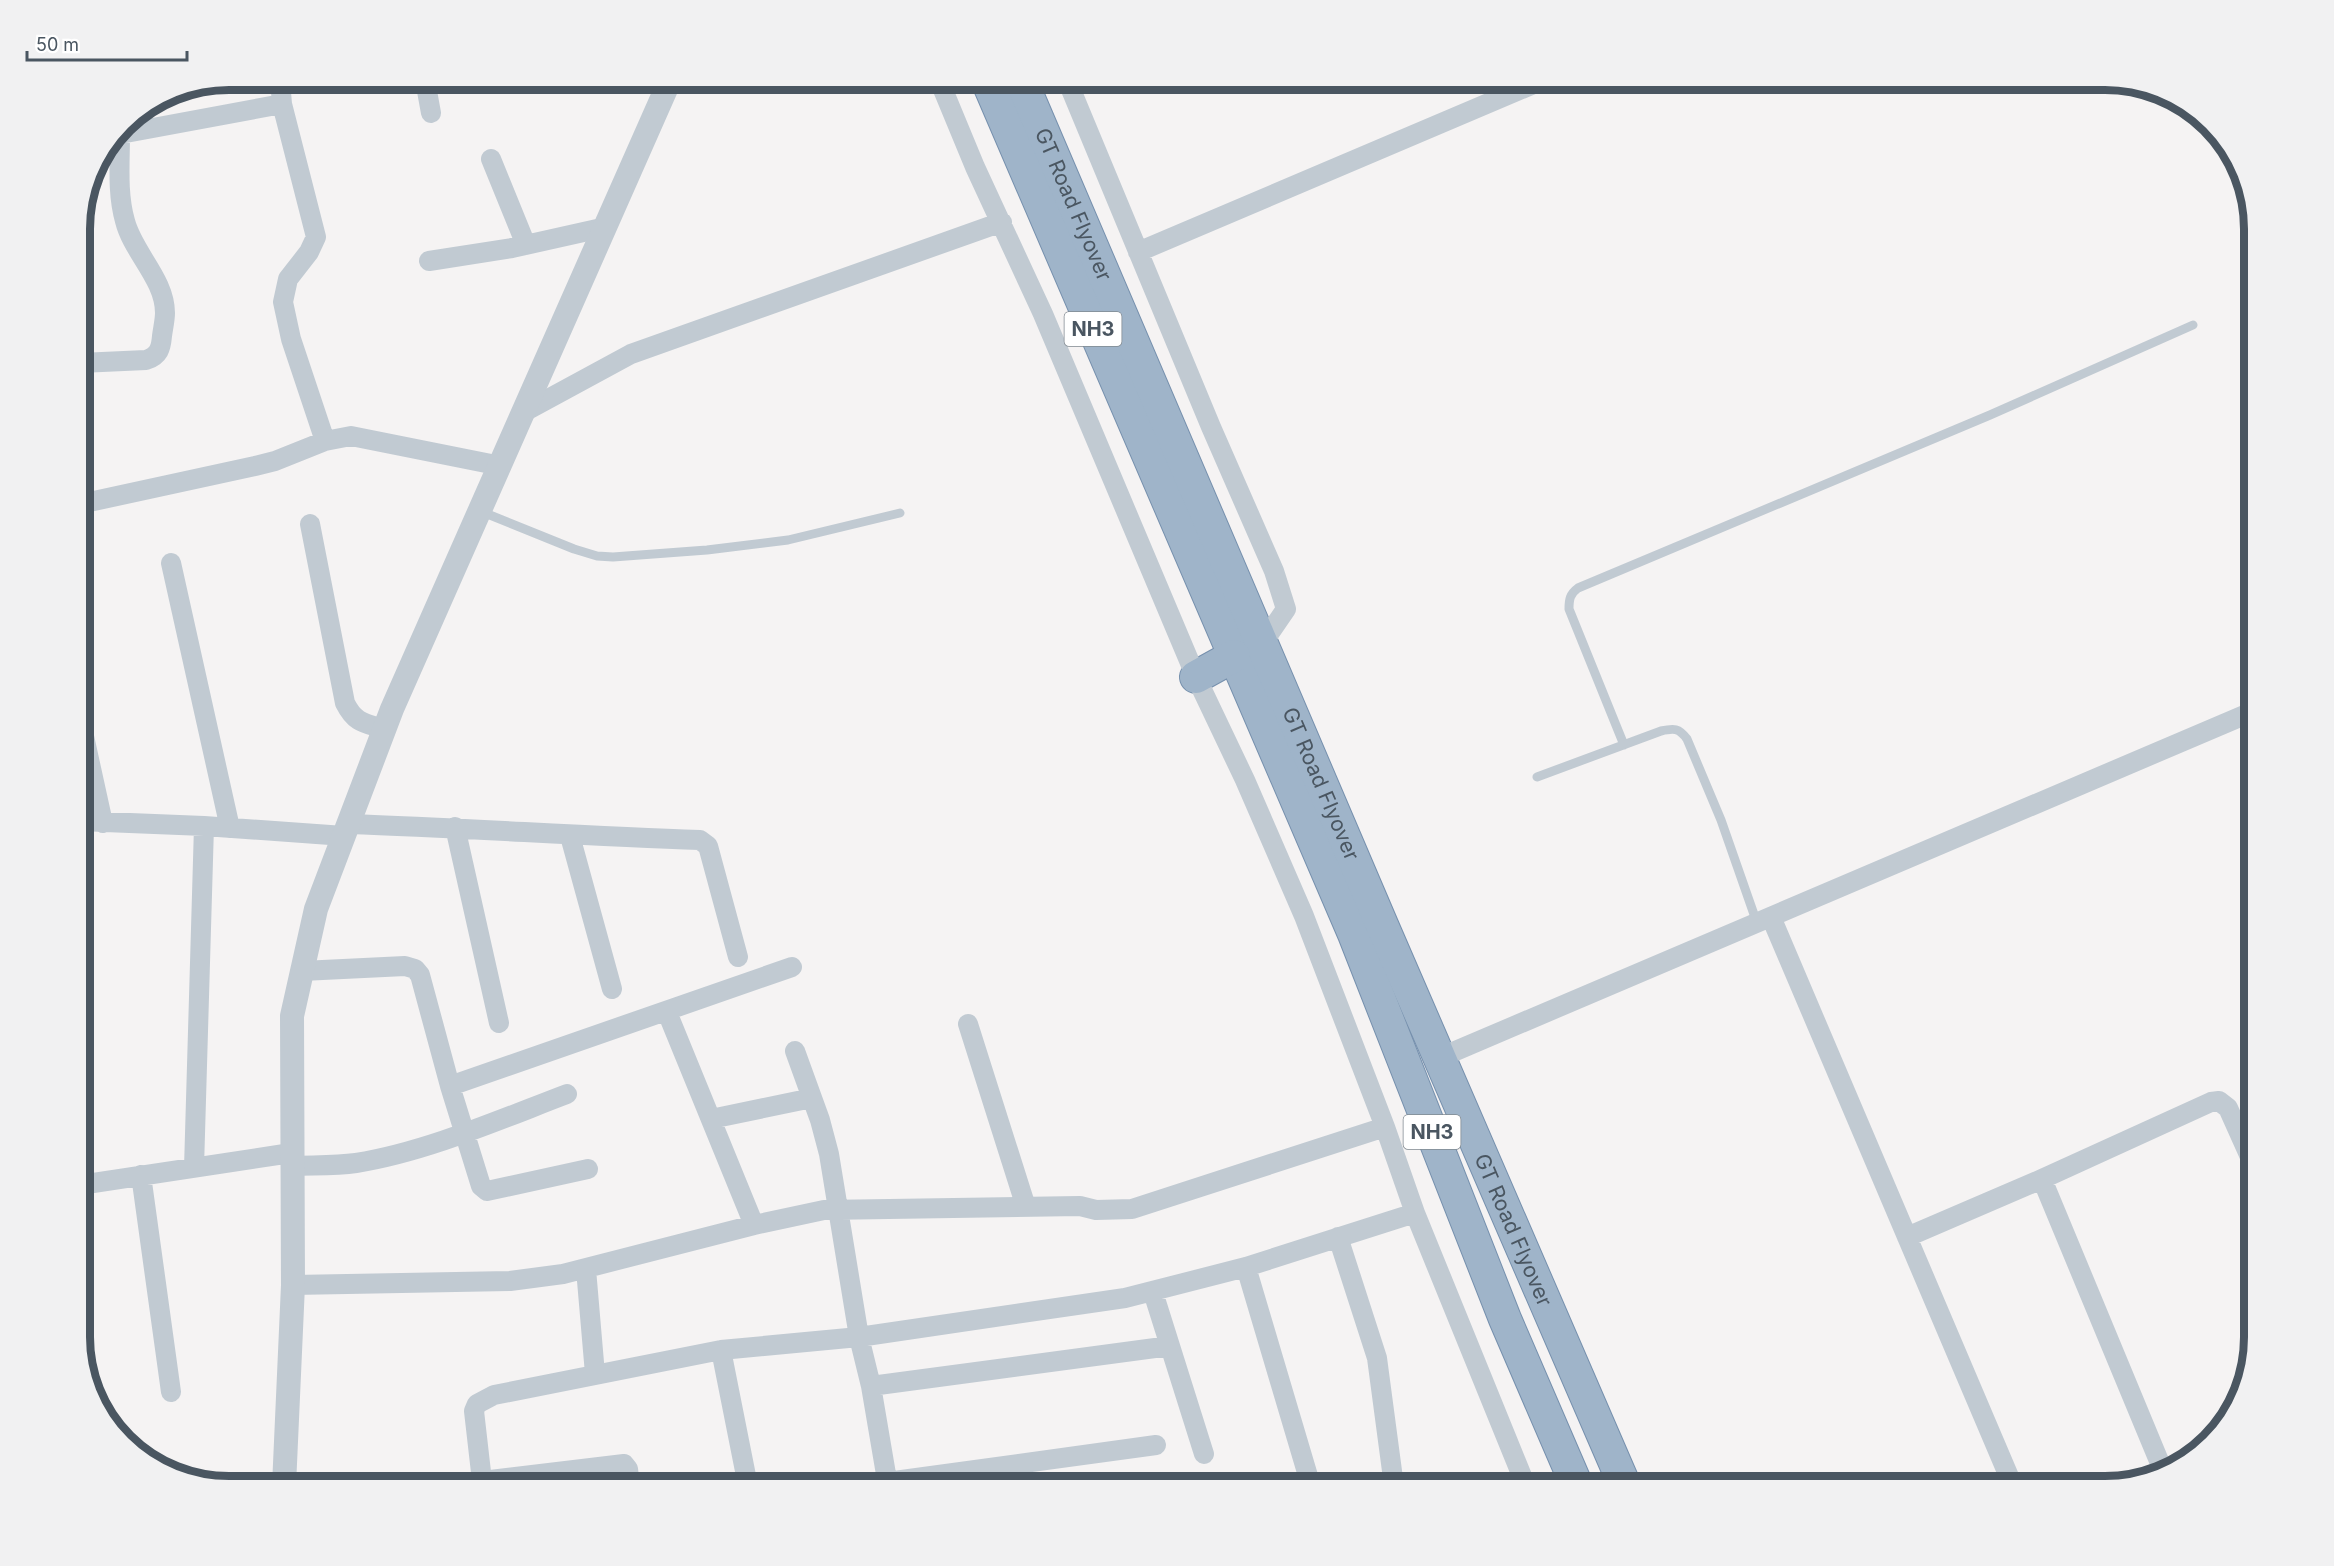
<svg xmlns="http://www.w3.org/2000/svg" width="2334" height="1566" viewBox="0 0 2334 1566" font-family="Inter,sans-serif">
<rect width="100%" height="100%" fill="#f5f3f3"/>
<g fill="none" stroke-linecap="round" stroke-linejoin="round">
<defs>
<g id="trunk">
<path d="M987 80 1354 934 1505 1319 1577 1486"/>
<path id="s1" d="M1021 80 1382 925 1625 1486"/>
<path d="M1196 677 1234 656"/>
</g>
</defs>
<!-- trunk casing -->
<use href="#trunk" stroke="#7690ad" stroke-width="34"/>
<!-- service -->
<path stroke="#c1cad2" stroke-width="9" d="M480 511 574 549 597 556 613 557 707 550 788 540 900 513
M1624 745 1569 609C1569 599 1570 594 1578 588L1990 415 2193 325
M1537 777 1661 731C1674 728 1679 728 1687 739L1721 820 1757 923"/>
<!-- minor -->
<path stroke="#c1cad2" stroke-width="20" d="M280 80 282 104 316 237 309 252 288 279 283 302 291 339 325 441
M425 80 431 113
M939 80 975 167 1043 314 1196 677 1245 780 1304 916 1385 1127 1415 1213 1526 1486
M1067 80 1211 427 1274 571 1286 609 1262 644
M115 135 282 104
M491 159 526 245
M1138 252 1543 80
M429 261 512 248 606 227
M80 363 146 360C159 356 161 348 162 336 163 328 165 320 165 313 165 279 133 253 125 221 117 193 120 163 120 134
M524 412 631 354 1002 222
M80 504 255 466 275 461 325 441 351 436 501 466
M310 524 345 703C355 723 364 723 384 729
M171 563 230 828
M80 718 103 823
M80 821 204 826 344 836
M349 824C466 828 583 836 700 840L708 846 738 957
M455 827 499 1023
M570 836 612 989
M1771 917 2013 1486
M302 971 405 966 415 969 420 975 450 1086 481 1186 487 1191 588 1169
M667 1012 754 1225
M968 1024 1026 1207
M795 1051 820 1120 829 1154 859 1337 871 1386 888 1486
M1439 1058 2254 711
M450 1086 792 967
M711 1119 812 1098
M292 1166C313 1165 335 1166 356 1163 426 1152 501 1119 567 1094
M194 1168 204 826
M141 1175 171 1392
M2042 1179 2164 1473
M80 1185 291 1153
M1338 1237 1377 1358 1394 1486
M1907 1237 2042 1179 2211 1102 2219 1101 2228 1108 2254 1166
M1246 1267 1311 1486
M586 1269 595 1374
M293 1285 510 1281 563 1274 754 1225 824 1210 1080 1206 1096 1210 1132 1209 1385 1127
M1153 1292 1204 1454
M721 1350 748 1486
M871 1386 1170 1346
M482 1481 474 1411 477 1404 494 1395 721 1350 859 1337 1125 1298 1246 1267 1415 1213
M887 1482 1156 1445
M396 1486 482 1481 624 1464 628 1469 630 1486"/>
<!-- tertiary -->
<path stroke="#c1cad2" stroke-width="24" d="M284 1486 293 1285 292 1016 316 909 392 709 670 80"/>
<!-- trunk -->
<use href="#trunk" stroke="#9fb4c9" stroke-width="32"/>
</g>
<g text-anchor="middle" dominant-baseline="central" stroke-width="5" stroke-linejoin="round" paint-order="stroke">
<!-- shield labels -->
<g fill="#fff" stroke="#808990" stroke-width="1.5">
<rect x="1064.5" y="312" width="57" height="34" rx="4.5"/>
<rect x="1403.5" y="1115" width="57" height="34" rx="4.5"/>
</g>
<g font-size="20" font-weight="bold" fill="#4a5661">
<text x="1093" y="329">NH3</text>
<text x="1432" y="1132">NH3</text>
</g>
<!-- street labels -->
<g font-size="21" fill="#4a5661" stroke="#fff">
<text stroke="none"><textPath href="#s1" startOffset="135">GT Road Flyover</textPath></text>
<text stroke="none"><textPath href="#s1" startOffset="765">GT Road Flyover</textPath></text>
<text stroke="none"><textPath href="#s1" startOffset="1251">GT Road Flyover</textPath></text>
</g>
</g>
<!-- crop -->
<path d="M0 0H2334V1566H0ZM229 90H2105A139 139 0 0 1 2244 229V1337A139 139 0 0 1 2105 1476H229A139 139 0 0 1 90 1337V229A139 139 0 0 1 229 90Z" fill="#f1f1f2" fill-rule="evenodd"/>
<path fill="none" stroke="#4a5661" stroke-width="8" d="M229 90H2105A139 139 0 0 1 2244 229V1337A139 139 0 0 1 2105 1476H229A139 139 0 0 1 90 1337V229A139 139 0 0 1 229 90Z"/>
<!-- scale -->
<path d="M27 51v9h160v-9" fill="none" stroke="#4a5661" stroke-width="3"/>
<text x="36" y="51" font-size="18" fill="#4a5661" stroke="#ffffff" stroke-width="4.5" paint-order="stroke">50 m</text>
</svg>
